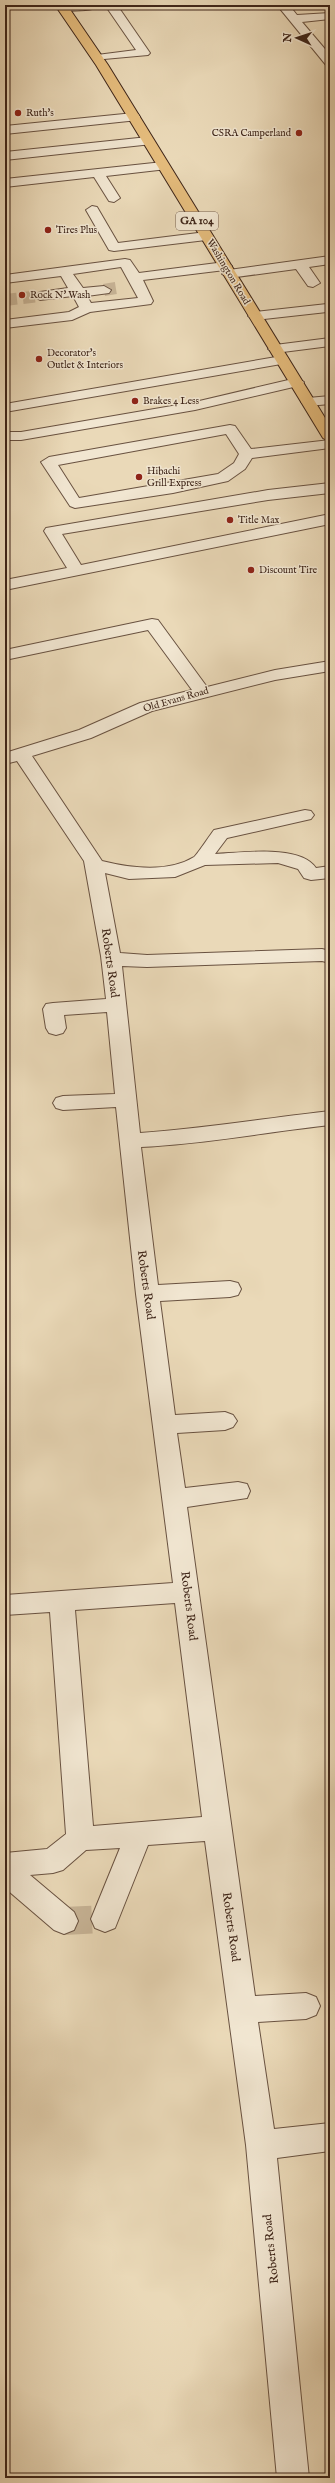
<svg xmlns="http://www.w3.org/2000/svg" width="335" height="2483" viewBox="0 0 335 2483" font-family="'IM FELL English',serif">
<rect width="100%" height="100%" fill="#ead9b8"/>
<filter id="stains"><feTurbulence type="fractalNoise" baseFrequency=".005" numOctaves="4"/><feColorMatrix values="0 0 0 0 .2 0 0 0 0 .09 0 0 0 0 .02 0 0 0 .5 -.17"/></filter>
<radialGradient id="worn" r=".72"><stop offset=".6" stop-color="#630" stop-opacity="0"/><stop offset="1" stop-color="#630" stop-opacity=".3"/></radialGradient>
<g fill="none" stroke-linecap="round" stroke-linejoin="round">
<!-- minor-tunnel-far1 -->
<path stroke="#c8b598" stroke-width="12" stroke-dasharray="12 6" stroke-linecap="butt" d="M104 290 116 288
M5 300 40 296"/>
<!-- minor-tunnel -->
<path stroke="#c8b598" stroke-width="28" stroke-dasharray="28 14" stroke-linecap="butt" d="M64 1921 105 1919"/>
<defs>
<path id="minor" d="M63 5H104C99 10 63 13 58 8Z
M105 5H117L150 53 148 55 93 60V56L97 55 136 50Z
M277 5H289L297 15 330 13V19L302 22 330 55V66L326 65Z
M134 113 138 114 140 117 138 120 5 134V126Z
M148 137 154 141 152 144 5 160V152Z
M163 162 167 163 169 166 167 169 106 176 120 198 114 202 109 201 94 177 5 187V179Z
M92 206 97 207 118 243 206 232 213 236 206 240 114 251 109 250 86 210Z
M330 256V264L309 267 320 283 313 287 308 286 296 269 229 278 222 274 229 270Z
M125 259 130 260 139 273 225 262 232 266 225 270 143 280 153 301 151 304 90 312 72 320 5 328V320L69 312 79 307 73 296 40 300 33 296 40 292 68 288 61 276 5 283V275ZM121 267 138 298 91 303 87 296 109 293 111 290 104 286 83 288 73 274Z
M327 304 330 305V311L327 312 255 320 248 316 255 312Z
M330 338V346L275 353 268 349 275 345Z
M282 356 287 357 289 360 287 363 5 412V404Z
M297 378 304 382 302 385 195 410 21 440H5V432H21L195 402Z
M330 396V404L308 406 301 402 308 398Z
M230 425 235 426 251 449 330 440V448L252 458 245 469 228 481 173 493 75 508 70 506 41 462 49 457ZM226 434 239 454 234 463 218 474 79 498 58 465Z
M330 483V493L268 500 62 534 81 565 330 514V524L5 590V580L67 568 44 531 46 528 268 490Z
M152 619 158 620 207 687 275 670 330 661V671L275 680 152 711 91 738 32 756 102 861C130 868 168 873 194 857 197 855 210 835 214 830L305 810 311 811 314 815 311 819 227 838 215 854C241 853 300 844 316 868L330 866V878L311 880 304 878 298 869 278 863 205 865 175 877 129 879 105 873 120 953 147 955 322 949 330 951V963L322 961 147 967 122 966 140 1133C203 1129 267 1118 330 1111V1125C267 1132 204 1144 141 1147L158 1285 230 1281 238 1283 241 1289 238 1295 230 1297 160 1301 175 1415 225 1412 233 1415 237 1421 233 1427 225 1430 177 1433 185 1488 238 1482 247 1484 250 1491 247 1498 187 1507 255 1996 306 1993 316 1997 320 2006 316 2015 306 2019 258 2022 274 2129 330 2123V2151L277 2158 309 2478H277L246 2145 205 1841 148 1845 115 1928 105 1932 95 1928 91 1919 120 1848 86 1850 63 1870 53 1873 30 1875 74 1912 78 1921 74 1930 64 1934 54 1930 5 1888V1853L47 1849 66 1834 50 1612 5 1615V1595L173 1583 136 1294 116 1107 63 1110 56 1108 53 1103 56 1098 63 1096 115 1094 107 1012 64 1015 66 1028 63 1033 56 1035 49 1033 46 1028 43 1009 46 1004 53 1003 106 999 101 956 84 861 17 761 5 764V753L79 730 140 703 192 690 148 630 5 660V650ZM175 1603 202 1817 93 1826 75 1610Z"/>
<path id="major" d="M55 5H67L108 65 330 426V442L323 438 96 65Z"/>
</defs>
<!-- minor casing -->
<use href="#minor" stroke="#695241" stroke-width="2"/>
<!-- major casing -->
<use href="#major" stroke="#3e2519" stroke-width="2"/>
<!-- minor -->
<use href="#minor" fill="#f1e6d1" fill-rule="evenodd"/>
<!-- major -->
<use href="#major" fill="#e5bc7c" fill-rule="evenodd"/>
</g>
<!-- markers -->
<g fill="#8f2418" stroke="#f1e6d1" stroke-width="1.5">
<circle cx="18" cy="113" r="4"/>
<circle cx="299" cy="133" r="4"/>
<circle cx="48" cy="230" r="4"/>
<circle cx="22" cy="295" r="4"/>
<circle cx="39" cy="359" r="4"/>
<circle cx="135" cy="401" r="4"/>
<circle cx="139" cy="477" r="4"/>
<circle cx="230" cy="520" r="4"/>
<circle cx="251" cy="570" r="4"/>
</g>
<g text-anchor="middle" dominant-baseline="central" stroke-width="3" stroke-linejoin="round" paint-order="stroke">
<!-- far-poi labels -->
<g font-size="10" fill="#3e2519" stroke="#f1e6d1" text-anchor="start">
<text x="26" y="113">Ruth's</text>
<text x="291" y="133" text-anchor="end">CSRA Camperland</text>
<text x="56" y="230">Tires Plus</text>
<text x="30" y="295">Rock N' Wash</text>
<text x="47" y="353">Decorator's<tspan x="47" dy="12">Outlet &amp; Interiors</tspan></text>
<text x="143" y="401">Brakes 4 Less</text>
<text x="147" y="471">Hibachi<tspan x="147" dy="12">Grill Express</tspan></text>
<text x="238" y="520">Title Max</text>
<text x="259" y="570">Discount Tire</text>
</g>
<!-- far-street labels -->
<g font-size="10" fill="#3e2519" stroke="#f1e6d1">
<text transform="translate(228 272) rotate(59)">Washington Road</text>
<text transform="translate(176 700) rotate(-16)">Old Evans Road</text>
</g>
<!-- shield labels -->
<rect fill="#f1e6d1" stroke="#745f50" stroke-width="1" x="176" y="212" width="42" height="18" rx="3"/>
<g font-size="11" font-weight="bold" fill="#3e2519">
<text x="197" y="221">GA 104</text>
</g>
<!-- street labels -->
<g font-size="12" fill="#3e2519" stroke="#f1e6d1">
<text transform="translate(110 963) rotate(82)">Roberts Road</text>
<text transform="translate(146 1285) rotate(82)">Roberts Road</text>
<text transform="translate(189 1606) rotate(83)">Roberts Road</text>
<text transform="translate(231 1927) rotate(82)">Roberts Road</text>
<text transform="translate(271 2249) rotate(-96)">Roberts Road</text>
</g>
</g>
<!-- margin -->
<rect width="335" height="2483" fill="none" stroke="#ead9b8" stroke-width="20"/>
<rect x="6" y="6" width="323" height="2471" fill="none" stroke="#3e2519" stroke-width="2"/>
<rect x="10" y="10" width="315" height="2463" fill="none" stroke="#3e2519"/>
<!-- north arrow -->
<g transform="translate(297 38) rotate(273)" stroke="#f1e6d1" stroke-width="3" paint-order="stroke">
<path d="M0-3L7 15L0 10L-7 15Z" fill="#3e2519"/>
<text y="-6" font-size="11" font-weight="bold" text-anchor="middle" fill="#3e2519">N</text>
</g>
<rect width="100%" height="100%" filter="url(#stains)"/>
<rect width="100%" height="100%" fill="url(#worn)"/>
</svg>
